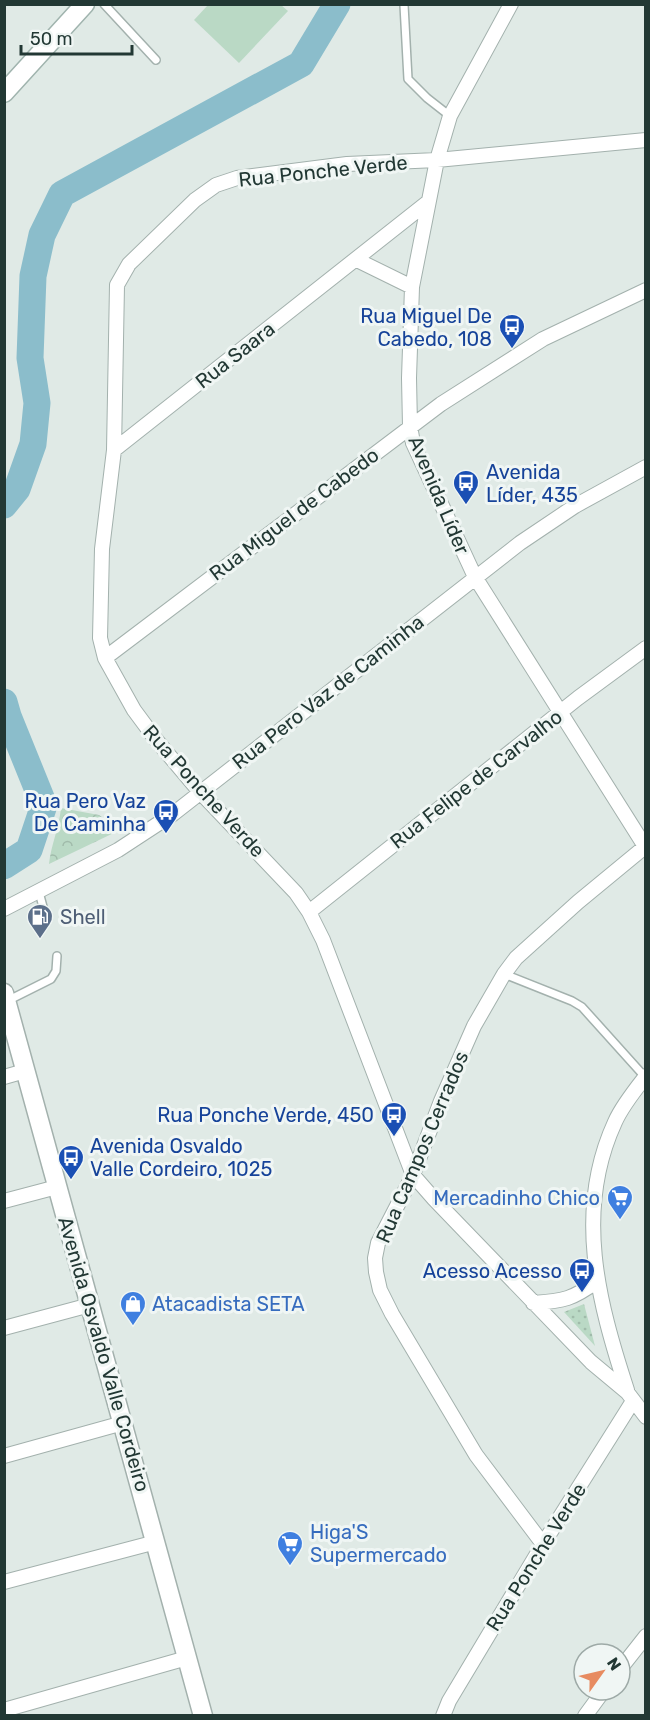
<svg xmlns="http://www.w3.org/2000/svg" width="650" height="1720" viewBox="0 0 650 1720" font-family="Rubik,sans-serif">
<defs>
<pattern id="grass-dots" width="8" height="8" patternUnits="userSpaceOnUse" patternTransform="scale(1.5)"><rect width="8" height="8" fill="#bad9c5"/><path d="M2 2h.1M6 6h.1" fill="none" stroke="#a0bbaa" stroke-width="1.8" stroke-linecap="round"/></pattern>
<pattern id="park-crowns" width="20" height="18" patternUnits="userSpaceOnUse" patternTransform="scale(1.5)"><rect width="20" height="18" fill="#bad9c5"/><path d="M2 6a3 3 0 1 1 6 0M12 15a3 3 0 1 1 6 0" fill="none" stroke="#a0bbaa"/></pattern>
</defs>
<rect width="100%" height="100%" fill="#e0eae6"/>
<!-- grass -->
<path fill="url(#grass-dots)" d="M584 1304 595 1346 564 1312Z"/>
<!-- park -->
<path fill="url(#park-crowns)" d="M61 808 99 815 120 830 49 864C51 845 59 828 61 808Z"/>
<!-- pitch -->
<path fill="#bad9c5" d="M208 5H281L288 11 239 63 194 20Z"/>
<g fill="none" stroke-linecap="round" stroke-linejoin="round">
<!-- river -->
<path stroke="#8bbdcb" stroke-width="27" d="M4 505 17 489 33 444 37 403 30 358 33 276 42 235 62 194 301 64 337 4
M4 702 8 716 44 805 29 850 4 866"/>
<defs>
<path id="service" d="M104 4 156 60
M404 5 408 79 427 98 450 116
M39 892 46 918
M504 974 572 1001 582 1007 645 1077
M7 1001 51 979 56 971 57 956"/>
<path id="minor" d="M511 4 450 116 437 160 412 287 409 378 410 426 413 443 475 577 646 848
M646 140 437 160 347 164 237 178 216 185 195 200 129 264 117 285 114 450 102 549 100 638 105 658 134 710 157 741 200 792 296 893 309 912 323 940 413 1175 434 1199 591 1362 627 1392 646 1417
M357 260 412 287
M114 450 428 202
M105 658 441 404 543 339 646 290
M4 909 118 850 173 814 520 543 575 506 646 467
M309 912 578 698 646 648
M4 1077 25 1071
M4 1201 57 1187
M533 1303C564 1301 573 1299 597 1281
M4 1328 90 1305
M627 1390C598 1301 574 1211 615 1122 622 1106 635 1090 646 1076
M4 1456 123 1423
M543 1544 476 1455 392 1314 380 1290 376 1272 375 1258 378 1243 413 1175 441 1101 474 1026 504 974 516 958 578 902 646 846
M4 1582 156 1542
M620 1669 646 1636
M4 1710 187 1658
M443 1716 449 1701 543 1544 633 1401
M585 1716 604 1690"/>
<path id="tertiary" d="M4 993 203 1716"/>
<path id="secondary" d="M4 93 85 4"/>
</defs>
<!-- service casing -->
<use href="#service" stroke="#a3b1ad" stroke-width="10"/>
<!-- minor casing -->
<use href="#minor" stroke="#a3b1ad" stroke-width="16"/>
<!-- tertiary casing -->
<use href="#tertiary" stroke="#a3b1ad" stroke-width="21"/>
<!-- secondary casing -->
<use href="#secondary" stroke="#a0b4ae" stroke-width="21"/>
<!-- service -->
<use href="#service" stroke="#fff" stroke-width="7"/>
<!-- minor -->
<use href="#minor" stroke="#fff" stroke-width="14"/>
<!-- tertiary -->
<use href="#tertiary" stroke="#fff" stroke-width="18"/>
<!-- secondary -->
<use href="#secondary" stroke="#fff" stroke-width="18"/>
</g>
<!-- icons -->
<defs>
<symbol id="bus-pin" viewBox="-11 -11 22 30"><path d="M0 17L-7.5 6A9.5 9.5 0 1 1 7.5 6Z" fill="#1a4fb4" stroke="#f0f6f4"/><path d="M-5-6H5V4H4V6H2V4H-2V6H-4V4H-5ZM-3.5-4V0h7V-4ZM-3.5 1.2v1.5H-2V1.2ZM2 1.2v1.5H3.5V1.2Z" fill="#fff"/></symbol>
<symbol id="fuel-pin" viewBox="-11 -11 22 30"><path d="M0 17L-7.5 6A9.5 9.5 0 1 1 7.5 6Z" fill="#5c6f8a" stroke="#f0f6f4"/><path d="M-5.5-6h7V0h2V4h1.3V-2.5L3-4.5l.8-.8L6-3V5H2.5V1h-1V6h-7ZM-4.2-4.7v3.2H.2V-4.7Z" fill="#fff"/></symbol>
<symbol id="supermarket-pin" viewBox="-11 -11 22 30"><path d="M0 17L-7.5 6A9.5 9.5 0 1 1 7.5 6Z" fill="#3f7fe0" stroke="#f0f6f4"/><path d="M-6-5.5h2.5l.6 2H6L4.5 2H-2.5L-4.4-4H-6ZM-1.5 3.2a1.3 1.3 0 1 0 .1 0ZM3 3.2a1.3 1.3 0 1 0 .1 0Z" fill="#fff"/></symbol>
<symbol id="shop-pin" viewBox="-11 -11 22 30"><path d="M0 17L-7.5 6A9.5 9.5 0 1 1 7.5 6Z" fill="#3f7fe0" stroke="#f0f6f4"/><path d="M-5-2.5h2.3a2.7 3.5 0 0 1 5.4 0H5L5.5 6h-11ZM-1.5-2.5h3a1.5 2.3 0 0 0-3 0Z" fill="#fff"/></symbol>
</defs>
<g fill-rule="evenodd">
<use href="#bus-pin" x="497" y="312" width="30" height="40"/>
<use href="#bus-pin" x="451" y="468" width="30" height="40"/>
<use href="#bus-pin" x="151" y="797" width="30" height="40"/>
<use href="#fuel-pin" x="25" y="902" width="30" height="40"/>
<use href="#bus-pin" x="379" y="1100" width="30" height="40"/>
<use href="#bus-pin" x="56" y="1143" width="30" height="40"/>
<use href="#supermarket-pin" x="605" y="1183" width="30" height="40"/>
<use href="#bus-pin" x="567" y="1256" width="30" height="40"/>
<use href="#shop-pin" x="118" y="1289" width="30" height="40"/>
<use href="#supermarket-pin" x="275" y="1529" width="30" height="40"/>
</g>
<g text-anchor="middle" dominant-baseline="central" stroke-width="6" stroke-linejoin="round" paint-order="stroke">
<!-- street labels -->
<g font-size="20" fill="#223834" stroke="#f0f6f4">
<text transform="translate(323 171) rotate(-6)">Rua Ponche Verde</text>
<text transform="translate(235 355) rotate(-38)">Rua Saara</text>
<text transform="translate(439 495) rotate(67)">Avenida Líder</text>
<text transform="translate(294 514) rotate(-37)">Rua Miguel de Cabedo</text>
<text transform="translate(328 692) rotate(-38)">Rua Pero Vaz de Caminha</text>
<text transform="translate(476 779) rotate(-38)">Rua Felipe de Carvalho</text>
<text transform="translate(204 791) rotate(48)">Rua Ponche Verde</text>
<text transform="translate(422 1147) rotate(-67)">Rua Campos Cerrados</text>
<text transform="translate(104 1354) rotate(74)">Avenida Osvaldo Valle Cordeiro</text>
<text transform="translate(536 1557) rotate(-58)">Rua Ponche Verde</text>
</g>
<!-- transit labels -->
<g font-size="20" fill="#164399" stroke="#f0f6f4" text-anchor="end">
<text x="492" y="316">Rua Miguel De<tspan x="492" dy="23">Cabedo, 108</tspan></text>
<text x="486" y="472" text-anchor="start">Avenida<tspan x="486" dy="23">Líder, 435</tspan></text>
<text x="146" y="801">Rua Pero Vaz<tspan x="146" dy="23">De Caminha</tspan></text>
<text x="374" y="1115">Rua Ponche Verde, 450</text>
<text x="90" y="1146" text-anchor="start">Avenida Osvaldo<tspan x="90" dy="23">Valle Cordeiro, 1025</tspan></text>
<text x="562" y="1271">Acesso Acesso</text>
</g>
<!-- service labels -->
<g font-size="20" fill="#4e5e75" stroke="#f0f6f4" text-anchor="start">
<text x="60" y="917">Shell</text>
</g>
<!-- shop labels -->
<g font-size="20" fill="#366cbe" stroke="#f0f6f4" text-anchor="start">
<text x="600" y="1198" text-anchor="end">Mercadinho Chico</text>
<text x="152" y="1304">Atacadista SETA</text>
<text x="310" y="1532">Higa'S<tspan x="310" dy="23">Supermercado</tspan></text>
</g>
</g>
<!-- border -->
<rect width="650" height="1720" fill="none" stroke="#223834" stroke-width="12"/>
<!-- north arrow -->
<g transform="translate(602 1672) rotate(56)"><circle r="28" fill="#f0f6f4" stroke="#9eaaa7" stroke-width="1.5"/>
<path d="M0-4.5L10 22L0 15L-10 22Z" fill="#e78b60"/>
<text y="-9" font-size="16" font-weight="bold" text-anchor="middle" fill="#223834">N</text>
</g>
<!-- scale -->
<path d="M21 45v9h111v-9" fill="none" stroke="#223834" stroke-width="3"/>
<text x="30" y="45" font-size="18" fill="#223834" stroke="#f0f6f4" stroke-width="4.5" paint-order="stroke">50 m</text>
</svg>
